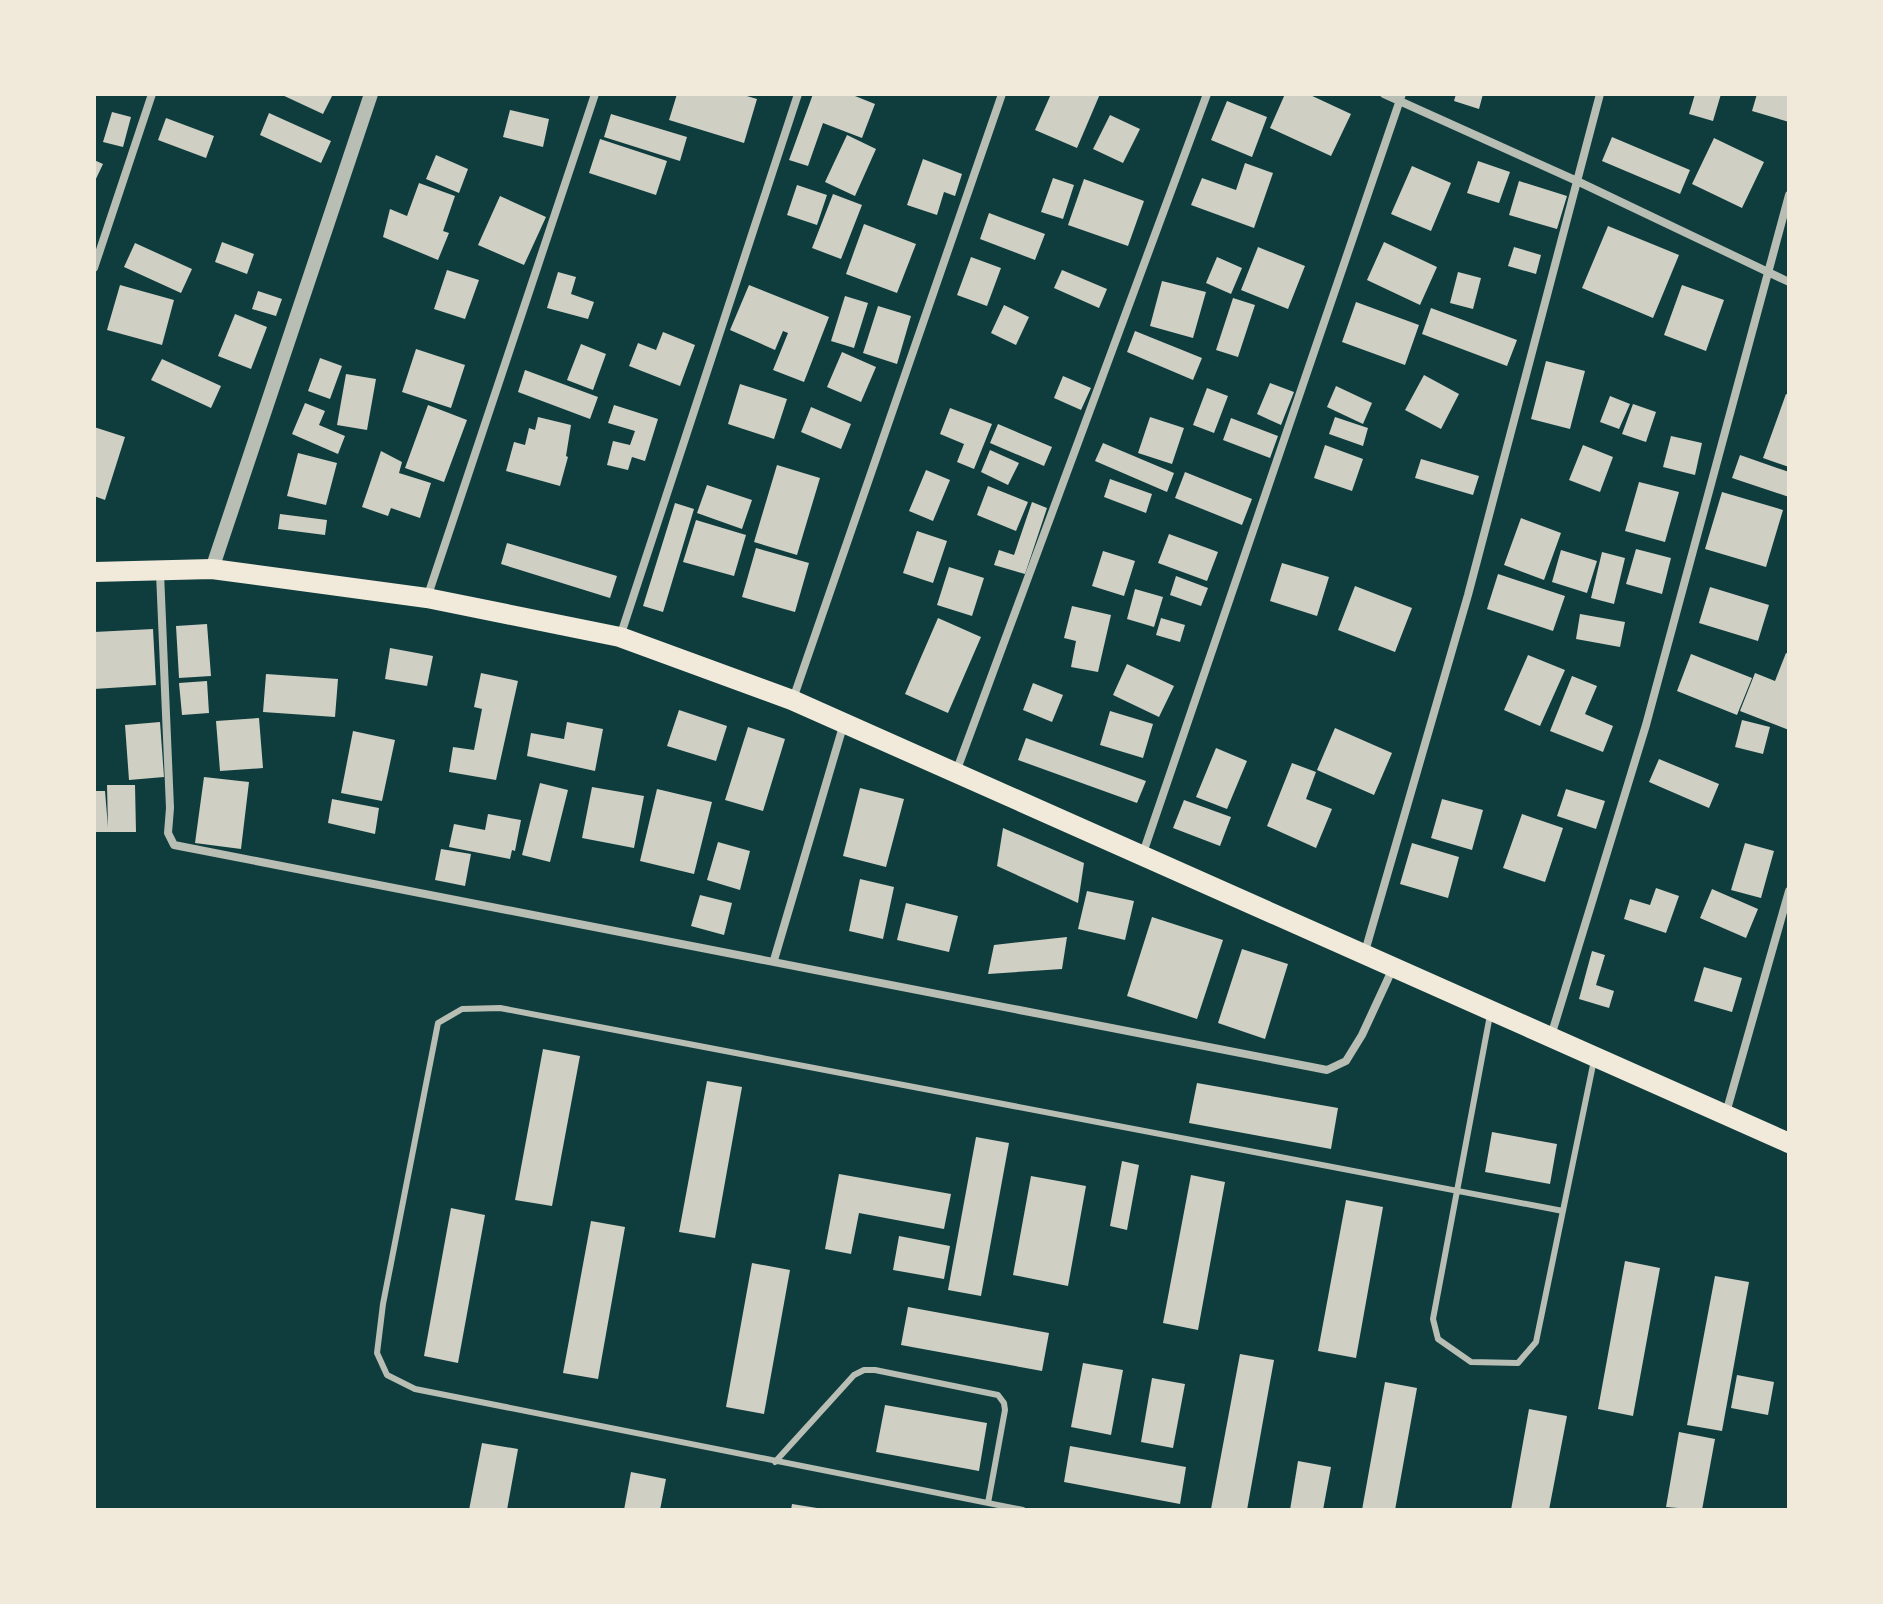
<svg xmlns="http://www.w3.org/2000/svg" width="1883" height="1604" viewBox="0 0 1883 1604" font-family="'Space Grotesk',sans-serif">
<rect width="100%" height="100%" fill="#0f3d3e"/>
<!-- building -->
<path fill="#cfcfc3" d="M280 94H333L323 114Z
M677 94H740L757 99 744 143 669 120Z
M813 94H850L875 104 862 138 823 123 808 166 789 160Z
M1051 94H1100L1077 148 1035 130Z
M1285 94H1308L1351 114 1331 156 1270 128Z
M1456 94H1483L1479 109 1454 101Z
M1695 94H1721L1713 121 1689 114Z
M1757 94H1789V122L1752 111Z
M1227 101 1267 117 1252 157 1211 140Z
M510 110 549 119 543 147 503 137Z
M112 112 131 117 123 147 103 142Z
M269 113 331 141 321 163 260 135Z
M611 114 687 137 680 161 604 137Z
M1110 115 1140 129 1123 163 1093 149Z
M166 118 214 136 206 158 158 140Z
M847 135 876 149 855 196 825 182Z
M1612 137 1690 170 1680 194 1602 161Z
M1714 138 1764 162 1742 208 1692 184Z
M600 139 667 161 656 195 589 173Z
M436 155 468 169 459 193 426 179Z
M923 159 962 174 955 196 944 192 937 215 907 205Z
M94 160 103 164 94 183Z
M1478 161 1510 172 1499 203 1467 193Z
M1245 163 1273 173 1254 228 1191 205 1202 178 1236 190Z
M1412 166 1451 183 1431 231 1391 214Z
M1053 178 1074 185 1063 219 1041 212Z
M1084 179 1144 201 1128 246 1068 225Z
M1519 181 1567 196 1557 229 1509 215Z
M419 183 455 196 443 231 449 233 438 260 383 237 390 209 407 216Z
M797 185 827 195 817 225 787 215Z
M833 194 862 205 841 259 812 248Z
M500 196 546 217 524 265 478 245Z
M989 213 1045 234 1035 260 980 239Z
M864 224 916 244 897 293 846 274Z
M1608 226 1679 255 1653 318 1582 288Z
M222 242 254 254 247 274 215 262Z
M1384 242 1437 267 1420 305 1367 280Z
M135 243 192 269 181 293 124 267Z
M1258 247 1305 266 1288 309 1241 290Z
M1514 247 1541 255 1536 274 1508 266Z
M971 257 1001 268 987 306 957 295Z
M1217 257 1242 268 1231 294 1206 283Z
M447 270 479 280 465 319 434 309Z
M1062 270 1107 289 1099 308 1054 288Z
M558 272 576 277 571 294 594 302 588 319 547 308Z
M1458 272 1481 278 1473 309 1450 303Z
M1162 281 1206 292 1193 338 1150 326Z
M120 285 174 300 162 345 107 330Z
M749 285 829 317 804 382 773 370 788 333 783 331 775 350 730 330Z
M1682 285 1724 300 1706 351 1664 335Z
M258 291 282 299 276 316 252 309Z
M845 296 868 303 854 348 831 341Z
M1233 298 1255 305 1238 357 1216 350Z
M1356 302 1419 325 1405 365 1342 342Z
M1004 305 1029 317 1016 345 991 333Z
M878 306 911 316 897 364 863 353Z
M1431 308 1517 340 1507 366 1422 334Z
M235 314 267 327 251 369 218 356Z
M1135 331 1202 358 1193 380 1127 352Z
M663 332 695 345 680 386 629 366 638 343 656 350Z
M581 344 606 354 593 390 567 380Z
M416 349 465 365 451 408 402 392Z
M842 352 876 367 861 402 827 387Z
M320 358 342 366 330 399 308 391Z
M162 359 221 386 211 408 151 380Z
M1546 361 1585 371 1570 429 1531 419Z
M525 370 598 397 590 419 518 392Z
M346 374 376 379 367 430 337 425Z
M1424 375 1459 394 1441 429 1405 410Z
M1063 376 1091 388 1081 410 1054 398Z
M1270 383 1294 392 1281 425 1257 414Z
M740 384 787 399 774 439 728 424Z
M1336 386 1372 403 1363 424 1327 407Z
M1207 388 1228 396 1214 433 1193 425Z
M1786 394 1789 395V467L1763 458Z
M1610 396 1630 404 1619 429 1600 422Z
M305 403 325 411 319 425 345 436 338 454 292 434Z
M1633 404 1656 412 1646 442 1622 434Z
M428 405 467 420 444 482 405 468Z
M614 405 658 419 645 461 632 457 628 470 607 465 613 441 630 445 635 431 608 423Z
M811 407 851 424 841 449 801 432Z
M950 408 992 424 974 469 957 462 964 444 940 434Z
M538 417 571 425 566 456 568 457 560 486 506 471 514 442 525 445 529 428 535 430Z
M1150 417 1184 428 1172 464 1138 453Z
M1335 417 1368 428 1363 446 1329 434Z
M1231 418 1278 436 1270 458 1223 440Z
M998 424 1052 447 1044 466 990 443Z
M94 427 125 437 105 500 94 496Z
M1671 436 1702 443 1695 475 1663 467Z
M1103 443 1174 473 1167 492 1095 461Z
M1325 445 1363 459 1352 491 1314 478Z
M1583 445 1613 457 1600 492 1569 480Z
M990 450 1019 463 1008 485 981 472Z
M381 451 402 462 399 473 431 483 420 518 391 508 388 516 362 507Z
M298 453 337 463 326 505 287 496Z
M1740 455 1789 472V497L1732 478Z
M1421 459 1479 476 1473 495 1415 478Z
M777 465 820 478 797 555 754 542Z
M926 470 950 480 933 521 909 511Z
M1185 472 1252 499 1242 525 1175 498Z
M1110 479 1152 494 1146 513 1104 497Z
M1639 482 1679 492 1665 542 1625 531Z
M707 485 752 500 742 529 697 513Z
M988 486 1028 502 1016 531 977 515Z
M1722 492 1783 510 1766 567 1705 549Z
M1032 502 1047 508 1025 574 994 565 999 550 1014 555Z
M675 503 694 509 663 612 643 606Z
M280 514 327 520 325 535 278 529Z
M1521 518 1561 533 1544 580 1504 565Z
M696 520 746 535 734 576 683 562Z
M917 531 947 541 933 583 903 573Z
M1169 534 1218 552 1207 581 1158 563Z
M507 543 617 576 610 598 501 564Z
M756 548 809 563 795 612 742 597Z
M1636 549 1671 558 1662 594 1626 584Z
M1561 550 1597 561 1587 593 1552 582Z
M1103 551 1135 561 1124 596 1092 586Z
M1602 552 1625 558 1614 604 1591 598Z
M1282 563 1329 577 1317 616 1270 601Z
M949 567 984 578 972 616 937 605Z
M1498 574 1565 596 1553 631 1487 609Z
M1176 576 1208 588 1201 606 1170 595Z
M1355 586 1412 608 1395 652 1338 630Z
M1710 587 1769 605 1758 641 1699 623Z
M1135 589 1163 597 1154 627 1127 619Z
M1072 606 1111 615 1098 672 1071 667 1076 641 1064 638Z
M1580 614 1625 622 1620 647 1576 639Z
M938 618 981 637 948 713 905 694Z
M1161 618 1185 625 1180 642 1156 635Z
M207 624 211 676 179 678 176 626Z
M153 629 156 685 94 689V632Z
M390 648 433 656 427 686 385 679Z
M1786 653 1789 654V730L1740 711 1755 673 1775 681Z
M1691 654 1752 678 1737 715 1677 691Z
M1528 655 1565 670 1540 726 1504 710Z
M1127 664 1174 686 1159 717 1113 695Z
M481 673 518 681 496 780 449 772 453 747 474 750 482 709 474 707Z
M266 674 338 679 335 717 263 712Z
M1572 676 1597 686 1585 714 1613 726 1603 752 1550 731Z
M207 681 209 713 182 715 179 683Z
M1033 683 1063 695 1052 722 1023 710Z
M679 710 727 726 716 761 667 746Z
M1110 711 1153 724 1143 758 1100 745Z
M259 718 263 768 220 771 216 721Z
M1742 720 1770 727 1763 754 1735 747Z
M160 722 164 777 129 780 125 725Z
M567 722 603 729 595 771 527 756 531 733 564 739Z
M748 727 785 739 763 811 725 800Z
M1335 728 1392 753 1374 795 1317 770Z
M353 731 395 740 382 801 341 793Z
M1026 738 1146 781 1137 803 1018 760Z
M1216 748 1247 761 1227 809 1196 797Z
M1659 759 1719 784 1709 808 1649 782Z
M1292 763 1316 772 1306 799 1332 809 1316 848 1267 826Z
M204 777 249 782 241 849 195 843Z
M540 783 568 790 550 862 522 855Z
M107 785H135L136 832H94V791H105L108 827Z
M592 787 644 796 634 848 582 838Z
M860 788 904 799 886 867 843 856Z
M657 789 712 802 694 874 640 861Z
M1566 789 1605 801 1596 829 1557 816Z
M332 799 379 808 375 834 328 823Z
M1442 799 1483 810 1472 850 1431 838Z
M1184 800 1231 817 1220 846 1173 828Z
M488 814 521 820 515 851 512 850 510 859 449 847 454 824 485 830Z
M1522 814 1563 828 1545 882 1503 868Z
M1003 828 1084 863 1078 903 997 866Z
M718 842 750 851 740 890 707 880Z
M1412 843 1459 857 1448 898 1400 884Z
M1745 843 1774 851 1761 898 1731 890Z
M441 849 471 854 465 886 435 880Z
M860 879 894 887 883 939 849 931Z
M1656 888 1679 896 1666 933 1624 919 1630 899 1650 905Z
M1712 889 1758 909 1746 938 1700 918Z
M1087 891 1134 901 1125 940 1078 929Z
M700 895 732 903 724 935 691 926Z
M906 903 958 916 949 952 897 940Z
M1152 917 1223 940 1197 1019 1127 996Z
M1067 937 1062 969 988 974 994 945Z
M1242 949 1288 964 1265 1039 1218 1023Z
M1592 951 1605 955 1596 985 1614 991 1609 1008 1579 999Z
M1704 967 1742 978 1732 1012 1694 1001Z
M543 1049 580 1056 552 1206 515 1200Z
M707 1081 742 1087 715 1238 679 1232Z
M1197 1083 1338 1108 1331 1149 1189 1123Z
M1492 1132 1557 1144 1550 1184 1485 1172Z
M976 1137 1009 1143 981 1296 948 1290Z
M1122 1161 1139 1165 1127 1230 1110 1226Z
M839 1174 951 1194 944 1229 859 1213 851 1254 825 1249Z
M1191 1175 1225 1182 1198 1330 1163 1323Z
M1031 1176 1086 1186 1068 1286 1013 1275Z
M1346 1200 1383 1207 1356 1358 1318 1351Z
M451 1208 485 1215 458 1363 424 1356Z
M591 1221 625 1227 598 1379 563 1373Z
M899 1236 950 1246 944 1279 893 1270Z
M1625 1261 1660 1268 1633 1416 1598 1409Z
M752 1263 790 1270 764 1414 726 1407Z
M1715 1276 1749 1282 1722 1431 1687 1425Z
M908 1307 1049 1333 1042 1371 901 1345Z
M1240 1354 1274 1360 1247 1510H1218L1211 1509Z
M1083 1363 1123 1370 1111 1435 1071 1427Z
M1737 1375 1774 1382 1768 1415 1731 1408Z
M1152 1378 1185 1384 1173 1448 1141 1442Z
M1385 1382 1417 1388 1395 1510H1362Z
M885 1405 987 1423 979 1471 876 1452Z
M1529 1409 1567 1416 1549 1510H1511Z
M1679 1432 1715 1439 1702 1510 1666 1507Z
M482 1443 518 1449 507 1510H469Z
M1070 1446 1186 1467 1180 1504 1064 1482Z
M1298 1461 1331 1467 1323 1510H1290Z
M631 1472 666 1479 660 1510H624Z
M792 1504 817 1508V1510H791Z"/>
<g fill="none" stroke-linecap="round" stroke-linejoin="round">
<!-- service -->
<path stroke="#b8beb3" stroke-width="6" d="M1490 1015 1433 1319 1438 1339 1471 1362 1518 1363 1536 1342 1594 1060
M775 1462 854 1375 864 1370H875L998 1395 1004 1403 1005 1410 988 1503
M1023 1510 415 1389 387 1375 377 1353 383 1304 438 1023 462 1009 500 1008 1563 1211"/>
<!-- minor -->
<path stroke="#b8beb3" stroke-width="8" d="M1384 94 1577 181 1789 282
M94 268 152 94
M160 573 170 808 168 833 174 845 1327 1070 1346 1061 1362 1035 1393 968
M427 598 595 94
M620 637 798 94
M793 699 1002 94
M956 772 1207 94
M1142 856 1402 94
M1364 955 1468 595 1600 94
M774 960 844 723
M1551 1036 1646 725 1789 195
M1726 1113 1789 891"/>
<!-- tertiary -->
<path stroke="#b8beb3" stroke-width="14" d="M212 569 371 94"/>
<!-- primary -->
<path stroke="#f1e9da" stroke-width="20" d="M94 572 212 569 427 598 620 637 792 700 1789 1143"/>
</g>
<!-- border -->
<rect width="1883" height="1604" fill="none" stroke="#f1e9da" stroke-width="192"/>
</svg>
